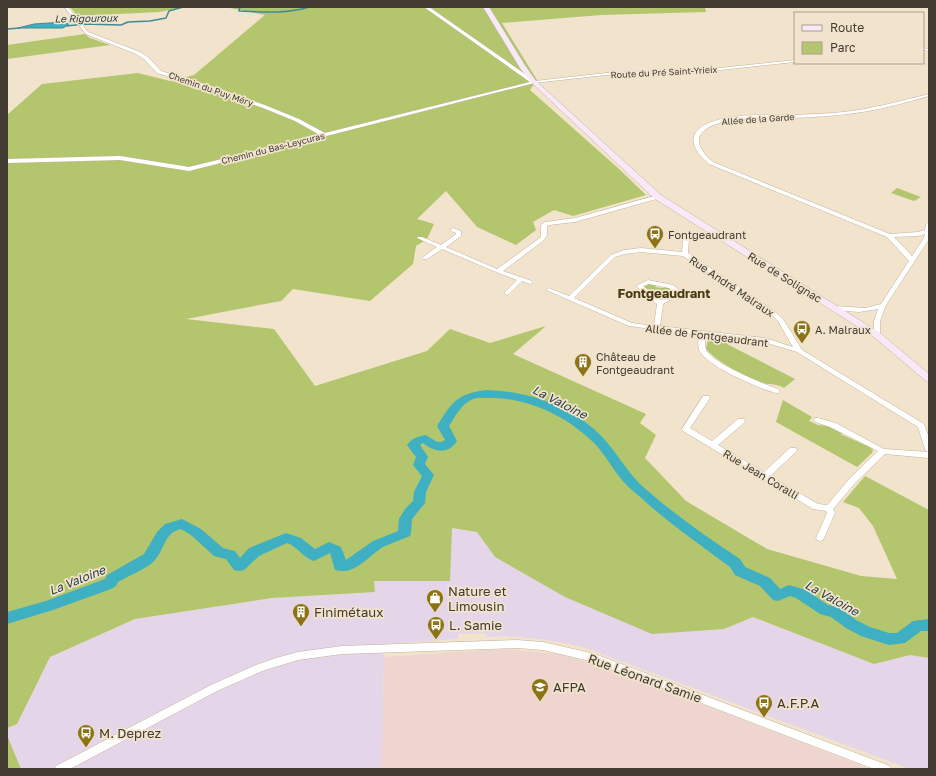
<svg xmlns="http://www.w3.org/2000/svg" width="936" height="776" viewBox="0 0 936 776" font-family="'Golos Text',sans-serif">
<rect width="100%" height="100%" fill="#f1e3cc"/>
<!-- industrial -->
<path fill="#e5d5e8" d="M451 528 477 532 495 557 565 597 724 629 753 617 874 664 910 655 929 658V769H910L583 647 542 639 501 636 487 637 485 633 458 634V639L384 644 382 769H21L7 735V728L17 724 50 657 135 619 272 598 374 592V581H450Z"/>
<!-- education -->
<path fill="#efd5cf" d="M502 649 560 654 630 676 870 769H382L384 657Z"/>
<!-- green -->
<path fill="#b3c56d" d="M70 7H187L159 12 97 15 80 19Z
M225 7H705L706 12 601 15 502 23 537 80 530 90 619 169 646 195 573 216 554 210 533 222 536 230 516 245 477 227 446 191 417 219 434 224 427 239 416 246 413 264 370 301 293 289 281 301 186 319 274 329 315 386 427 351 450 329 490 343 546 326 513 354 646 414 640 423 656 435 645 458 686 501 767 549 861 576 897 579 873 526 859 508 843 502 865 476 929 510V658L910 655 874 664 753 617 724 629 652 634 565 597 495 557 477 532 452 528 450 581H374L375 592 272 598 135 619 50 657 17 724 7 728V115L42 84 138 73 170 81 194 75 265 15Z
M85 34 90 38 110 45 7 59V45Z
M897 188 921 197 914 201 891 193Z
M649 284 658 285 655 287 662 288 666 287 675 290V294L665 298 658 299 643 287Z
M711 338H726L727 344 795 379 784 388C773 382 770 386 760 382 744 376 716 361 706 349L708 339Z
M783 400 812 417 809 421 818 425 831 426 845 433 840 434 870 447 873 450 872 453 857 467 776 422Z
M7 735 21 769H7Z"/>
<!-- water -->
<path fill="#3fafc2" stroke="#408c97" d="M64 22 69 24 63 28H18L34 24Z"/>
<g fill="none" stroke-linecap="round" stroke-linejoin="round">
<!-- stream -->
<path stroke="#408c97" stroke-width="1.5" d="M208 7H232
M240 7 239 11C262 12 287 14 309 7
M66 26 85 24 121 25 128 22 150 21 166 18 169 11 183 7
M7 29 20 28"/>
<!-- river -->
<path fill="#3fafc2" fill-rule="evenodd" d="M486 390C529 391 575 407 604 439 617 453 626 470 640 484 671 512 705 536 740 559L745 567 770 578 780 589 789 585 806 590 828 605 840 608 856 620 870 627 889 633H897L913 621 929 619V631H921L905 643 889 645 861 636 846 628 831 617 820 614 796 598 790 596 778 601 773 600 760 586 735 575 730 567C699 544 667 522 639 496 631 490 624 483 618 475 610 464 603 452 594 443 567 416 529 398 491 398 485 398 478 397 473 399 461 404 455 417 449 426L457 441C448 455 434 452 423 443L420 445 428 457 425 464 434 475 426 492 425 503 412 519 411 533 410 536C401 540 391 543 383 547 368 556 355 576 335 570L330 553 314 561C303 558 297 546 287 543L259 556 244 570 239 571 234 570 226 559 214 556 191 535 181 529C163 533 165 551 153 562 147 568 127 577 118 582L116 586 111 589 53 610 7 624V612L46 601 105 579 107 575 144 554 157 532 165 524 182 519 201 529 223 548 235 551 240 558 249 548 286 533 301 538 315 549 329 542 341 547 346 560 373 541 398 531 399 519 405 509 413 501 414 492 422 476 413 465 416 457 407 445C412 438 417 437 425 435 432 437 437 446 445 440L437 426C452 402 457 394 486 390Z"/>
<defs>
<path id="street" d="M64 7H68L88 32 140 52 148 57 161 71 214 87 267 106 299 119 325 133 530 82 424 7H429L535 81 606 73 720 68 795 60V62L720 70 606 75 534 83 189 171 120 160 7 163V159L120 156 189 167 320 135 295 121 263 108 210 89 157 73 144 59 136 54 86 34Z
M923 48 929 49V51L923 50Z
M929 94V96C904 103 880 110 855 113 835 116 814 117 794 118 770 118 724 115 705 130 691 140 704 154 713 162L890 234 918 232 925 230 926 224 929 222V239L886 305 880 321V335L877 337 874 335V321L878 309 859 312 835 310 832 308 835 306 865 308 881 304 909 261 887 237 709 164C700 156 687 143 697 131 715 112 766 115 791 115 808 114 826 114 843 112 872 109 900 101 929 94ZM925 234 924 238 912 256 894 237 918 236Z
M658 195 660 196V198L575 222 549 225 547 226V235L544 240 503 271 532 281 533 282 530 284 522 281 509 294 507 295 504 293 517 280 496 272 442 249 427 259H423L422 258 423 257 437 247 417 238 418 237H422L441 245 456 234V233L451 231V229L453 228 461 231V236L446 247 497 269 540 238 541 235V225L545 222 575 218Z
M673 230 689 239 688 253 774 311 783 319 802 350 924 424 929 438V452L926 451 925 449 918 427 797 352 764 342 705 335C705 340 704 347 707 351 714 364 764 384 778 389L780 391 778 393H776C760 389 706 366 699 350 698 346 698 339 699 335L629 326 546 290 549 288 551 289 569 296 611 255 624 250 641 248 682 252 683 240 671 233V231ZM641 252 683 256 770 313 778 321 793 347 765 338 660 326 663 304 683 293 673 285 648 280 636 286 657 304 654 326 632 323 574 298 615 257 625 254ZM649 284 669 288 676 293 661 300 643 286Z
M703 396H709L710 398 690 428 712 441 738 419H744L745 421 744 423 718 445 764 472 790 448H796L797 450 796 452 770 476 818 504 827 505 829 503 850 478 878 451 830 427 815 422 814 420 815 418H818L836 423 884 449 929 452V458L885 454 856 482 833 509 835 513 824 538 823 540 820 541 817 540 816 538 827 513 826 511 813 509 683 431 682 429Z
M517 640 543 642 595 654 890 766 891 769H874L594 662 543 650 517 648 342 654 298 660 262 671 217 691 70 769H55L56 766 211 685 256 665 276 658 298 652 342 646Z"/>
<path id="secondary" d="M483 7H489L526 67 536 81 661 195 880 333 929 374V382L926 381 874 337 655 199 532 83 520 68Z"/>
</defs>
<!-- street casing -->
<use href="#street" stroke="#c1b49d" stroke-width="1"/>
<!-- secondary casing -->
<use href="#secondary" stroke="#c1b49d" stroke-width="1"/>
<!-- street -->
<use href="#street" fill="#fff" fill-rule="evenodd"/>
<!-- secondary -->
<use href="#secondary" fill="#f9e8f8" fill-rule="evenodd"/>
</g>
<!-- icons -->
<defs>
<symbol id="bus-pin" viewBox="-11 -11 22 30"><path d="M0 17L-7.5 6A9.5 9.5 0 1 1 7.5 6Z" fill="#8b7316" stroke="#f1e3cc"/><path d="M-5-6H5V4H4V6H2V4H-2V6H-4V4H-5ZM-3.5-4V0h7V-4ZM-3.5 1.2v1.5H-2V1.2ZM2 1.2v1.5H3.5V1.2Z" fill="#fff"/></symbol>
<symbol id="building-pin" viewBox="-11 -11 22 30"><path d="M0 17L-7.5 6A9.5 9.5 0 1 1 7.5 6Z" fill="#8b7316" stroke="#f1e3cc"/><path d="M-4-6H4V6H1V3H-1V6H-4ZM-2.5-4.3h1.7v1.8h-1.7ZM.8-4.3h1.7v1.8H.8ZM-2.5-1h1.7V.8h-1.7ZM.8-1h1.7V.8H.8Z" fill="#fff"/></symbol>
<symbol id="shop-pin" viewBox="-11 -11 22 30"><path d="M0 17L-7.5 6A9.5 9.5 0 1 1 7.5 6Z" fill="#8b7316" stroke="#f1e3cc"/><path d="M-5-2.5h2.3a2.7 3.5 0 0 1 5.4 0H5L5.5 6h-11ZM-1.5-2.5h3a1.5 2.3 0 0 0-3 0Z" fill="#fff"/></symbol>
<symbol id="school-pin" viewBox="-11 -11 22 30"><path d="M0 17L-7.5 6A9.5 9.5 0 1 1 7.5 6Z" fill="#8b7316" stroke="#f1e3cc"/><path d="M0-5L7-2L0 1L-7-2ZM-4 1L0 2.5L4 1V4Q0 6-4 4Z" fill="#fff"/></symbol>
</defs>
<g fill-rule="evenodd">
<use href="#bus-pin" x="645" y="224" width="20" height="27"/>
<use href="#bus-pin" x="792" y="319" width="20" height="27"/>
<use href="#building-pin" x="573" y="352" width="20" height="27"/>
<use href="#shop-pin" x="425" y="588" width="20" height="27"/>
<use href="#building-pin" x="291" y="602" width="20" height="27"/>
<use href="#bus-pin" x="426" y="615" width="20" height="27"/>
<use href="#school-pin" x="530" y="677" width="20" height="27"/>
<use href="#bus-pin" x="754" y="693" width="20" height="27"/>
<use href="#bus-pin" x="76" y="723" width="20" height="27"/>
</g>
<g text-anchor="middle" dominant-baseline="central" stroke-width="3.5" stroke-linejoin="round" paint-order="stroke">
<!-- far-street labels -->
<g font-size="9" fill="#413b32" stroke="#f1e3cc">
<text transform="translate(664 72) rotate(-3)">Route du Pré Saint-Yrieix</text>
<text transform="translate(211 89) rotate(19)">Chemin du Puy Méry</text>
<text transform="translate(758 119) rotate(-4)">Allée de la Garde</text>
<text transform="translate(273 148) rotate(-14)">Chemin du Bas-Leycuras</text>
</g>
<!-- far-water labels -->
<g font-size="10" font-style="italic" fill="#263e43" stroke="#f1e3cc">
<text transform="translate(86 18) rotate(-1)">Le Rigouroux</text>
</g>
<!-- poi labels -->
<g font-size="11" fill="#413b32" stroke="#f1e3cc" text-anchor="start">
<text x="668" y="234">Fontgeaudrant</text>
<text x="815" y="329">A. Malraux</text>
<text x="596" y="356">Château de<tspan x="596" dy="13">Fontgeaudrant</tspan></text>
</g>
<!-- street labels -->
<g font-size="11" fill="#413b32" stroke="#f1e3cc">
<text transform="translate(785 277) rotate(32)">Rue de Solignac</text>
<text transform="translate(732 286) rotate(34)">Rue André Malraux</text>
<text transform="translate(707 335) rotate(7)">Allée de Fontgeaudrant</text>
<text transform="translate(761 474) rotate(31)">Rue Jean Coralli</text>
</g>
<!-- water labels -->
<g font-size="12" font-style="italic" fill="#263e43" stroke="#f1e3cc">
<text transform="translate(560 402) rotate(27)">La Valoine</text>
<text transform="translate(77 580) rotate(-22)">La Valoine</text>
<text transform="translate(832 598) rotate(29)">La Valoine</text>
</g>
<!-- quarter labels -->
<g font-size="13" font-weight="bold" fill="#463b11" stroke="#f1e3cc">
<text x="664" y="293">Fontgeaudrant</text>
</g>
<!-- near-poi labels -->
<g font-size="13" fill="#413b32" stroke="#f1e3cc" text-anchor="start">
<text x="448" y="591">Nature et<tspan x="448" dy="15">Limousin</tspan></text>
<text x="314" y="612">Finimétaux</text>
<text x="449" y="625">L. Samie</text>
<text x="553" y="687">AFPA</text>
<text x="777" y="703">A.F.P.A</text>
<text x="99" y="733">M. Deprez</text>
</g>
<!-- near-street labels -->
<g font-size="13" fill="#413b32" stroke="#f1e3cc">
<text transform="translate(645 678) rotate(20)">Rue Léonard Samie</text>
</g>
</g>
<!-- border -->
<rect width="936" height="776" fill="none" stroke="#413b32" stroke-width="16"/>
<!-- legend -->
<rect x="794" y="12" width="130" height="52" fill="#f1e3cc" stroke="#aba08e"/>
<rect x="802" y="25" width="20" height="6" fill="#f9e8f8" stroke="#aba08e"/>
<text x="830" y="32" font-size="12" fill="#413b32">Route</text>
<rect x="802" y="42" width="20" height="12" fill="#b3c56d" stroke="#aba08e"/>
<text x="830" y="52" font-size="12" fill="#413b32">Parc</text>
</svg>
